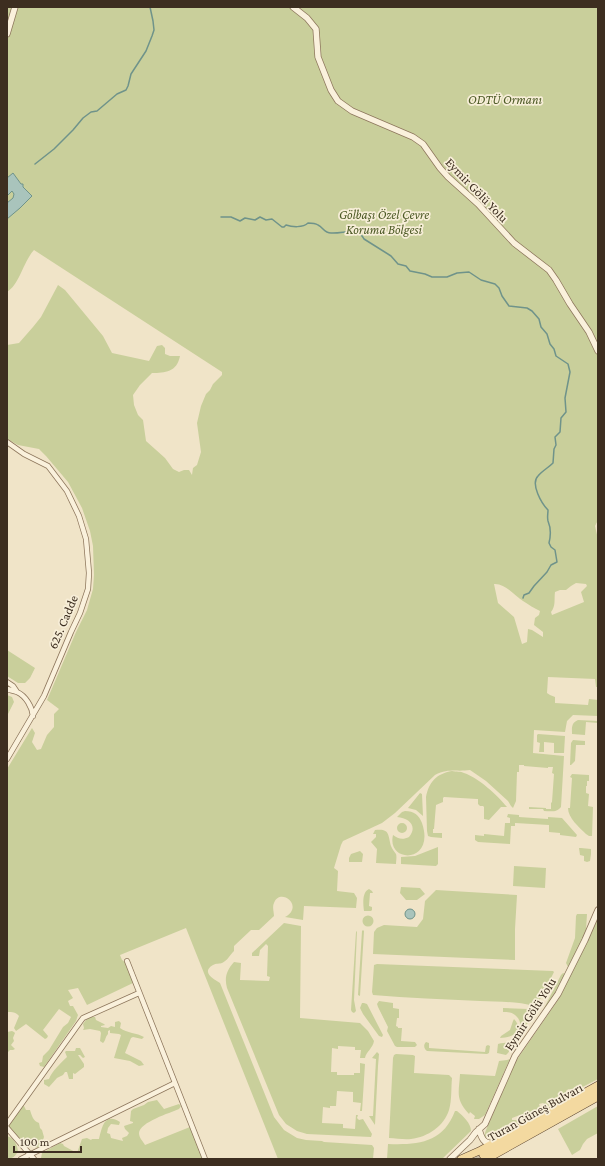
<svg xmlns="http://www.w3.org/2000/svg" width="605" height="1166" viewBox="0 0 605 1166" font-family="'Crimson Pro',serif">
<rect width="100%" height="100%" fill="#f0e4c8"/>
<!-- green -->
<path fill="#c9cf9b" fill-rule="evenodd" d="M7 7H598V520L595 526 598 539V687H596L595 679 548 677 547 693 550 695 555 697V703L588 705 589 699 598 700V716L573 715 567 721 565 732 534 730 533 753 564 756 561 807C556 813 551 811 544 811L543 809H529V807L546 808V809H551V803L552 802 554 774 552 773 553 767H548V768L524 766V765H519V772H517L516 801 513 808 511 806 508 801 486 781 470 770C456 772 449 768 435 775L395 813 382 823 343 841 341 845 334 868 338 871 337 891 354 893 357 898 356 908 304 906 303 920 285 917C305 906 280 887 274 903 272 907 274 912 274 916L259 930H251L234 946V951C230 955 227 961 222 963 220 964 216 963 213 965 201 972 213 979 220 983L274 1117 284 1130 297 1138 306 1140 322 1141 324 1142 372 1145 374 1148 373 1159H278L186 928 120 955 122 960 125 962 133 983 87 1005 78 988 68 990 73 998 68 1001 70 1006H73L78 1015 76 1021 44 1067 40 1066 39 1063 42 1062 43 1056 49 1050 63 1027 68 1023 71 1017 59 1009 43 1030 48 1036 47 1038 45 1039 26 1024 16 1031 14 1028 19 1016C16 1012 12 1012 8 1012L7 1008V769L32 728 35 733 32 742 37 750 41 749 47 735 54 727V714L59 709 47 700 76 632 87 610 93 589 94 575 93 546 90 531 82 508 68 482 46 456 39 449 18 445 7 439V345L19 343 33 327 41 317 58 285 65 290 103 336 112 353 149 361 157 346 162 345 165 348V354L170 356H180C177 372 165 373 152 373L140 385 133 395 134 405 138 415 143 420 146 441 165 458 173 469 179 472 184 470H189L192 475 193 468 197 465 201 452 197 423 201 406 206 394 210 390 213 384 222 375V372L34 250C23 262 20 284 7 292ZM576 583 586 584 587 586 581 592 584 602 552 615 551 612C556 606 554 599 555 592L560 590H566L571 586ZM494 584C505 583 515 596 523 601 529 605 534 608 540 611L539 615 535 618 534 625 543 632V637L532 630 528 629 527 642 522 644 514 617 498 603Z
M7 650 35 668 30 678 25 683H18L7 676Z
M7 695 12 697 14 702 7 716Z
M578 720 598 721V723L586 722 585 735 572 734C572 728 571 723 578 720Z
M538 734 565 736 564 753H554V743L544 742V752H539L540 743 537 742V735Z
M573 740 585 741V745H576L575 761 571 765H570L571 743Z
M452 771C456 772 461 771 464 773 479 778 497 795 507 807H501L489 820 484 819V807L483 806H480L478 804V799H477L444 797 443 798V802L436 805 434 829H433V833H442V838L431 837 428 836 427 831 426 797C429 782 436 774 452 771Z
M572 774 589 775V781H587V786H586V793L589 794 588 806 593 807 592 836H589L586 834C579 827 568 818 568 808H570L572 778 570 777Z
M420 793 422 794 423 816 416 810 408 808Z
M405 811C414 811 419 815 422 823 436 864 386 864 393 835 398 839 403 840 409 837 418 826 409 818 397 817L402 812Z
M508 814 519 815V817L548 819V817L562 818 577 835 576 837 560 835V833L549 832V825L515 823V826H511L510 844 478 842 475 840V835L484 836V834L504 836 505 823H510V818L507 817Z
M397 828a5 5 0 1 1 10 0a5 5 0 1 1-10 0Z
M375 830C390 828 388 835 391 846 392 849 394 851 396 854 397 857 396 861 396 864L376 863 377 849 371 842 376 837V834H373Z
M438 847V864L436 866 401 864V857L415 856Z
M579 848H581L591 849V854L590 861 587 862 584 861V856L580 855Z
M360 851 363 854 362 862H349V858L351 854Z
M514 866 546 868 545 888 513 886Z
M401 887 420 888 425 894 417 900H406L400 893Z
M369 889 372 891 373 893H370L369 906 372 907V910L371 911H364C363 904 362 892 369 889Z
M436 890 517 895 515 929V960L373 954 374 932 377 928 384 925 417 927 423 919 425 901Z
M598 910V1079L573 1092 569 1089 567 1090 566 1091 568 1095 548 1106 543 1103 539 1104 541 1110 525 1120 522 1119V1116L520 1115 512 1118V1120H517L518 1121V1124L489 1138 485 1137 484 1136 486 1130 516 1061 560 997Z
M577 914H587L586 930 584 936 568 967 566 963 575 938 576 916Z
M362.5 921a5.5 5.5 0 1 1 11 0a5.5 5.5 0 1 1-11 0Z
M284 923 301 926 300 1018 360 1023 368 1031 374 1041C373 1048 366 1052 365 1058H360L361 1050H355V1047L338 1046V1049L332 1048 331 1072H337V1075H354V1073H360V1063L365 1064 362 1111H360L361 1103 353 1102V1092L337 1091 336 1106H330V1108L323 1107 322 1123 343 1124V1128L355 1129 356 1115H358L357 1118 359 1120 363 1119 372 1134 371 1137 307 1134 297 1131 286 1124 279 1115 227 988C224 977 227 970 234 962L241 963 240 980 269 981 270 977 267 976 268 946 266 944 260 950 259 956H252V953Z
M363 930 364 931 360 996 358 995 362 931Z
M357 931 354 1000 356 1011 354 1013 352 1012 351 1010 356 932Z
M377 964 553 971 554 972 541 998 534 1006C517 1001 498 1002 480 1001 444 999 408 998 373 995L372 992 374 965Z
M563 973 565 974 554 995 539 1018 561 975Z
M379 1001 393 1003V1008L399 1009V1018H397L396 1026 398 1027V1028H402L401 1041 415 1042 417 1045 415 1047H397L395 1046 387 1031 388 1027 378 1007 377 1004Z
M362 1003H364L367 1004 383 1035 382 1037 379 1036 363 1014 360 1008Z
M503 1008 528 1009 533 1012V1015L508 1053 506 1055 497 1053 498 1044C502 1042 508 1044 513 1040 521 1035 524 1022 515 1015 512 1012 507 1012 503 1012Z
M91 1017H95L96 1020 104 1024 105 1025 101 1026V1027L108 1028 111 1026 115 1027V1022L119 1021 121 1023 120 1028C127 1033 137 1033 144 1037L142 1039 133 1037 131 1038 125 1053 141 1061 144 1065 139 1066 130 1061 114 1058 121 1035 119 1034 110 1033V1030L108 1031V1034C105 1037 106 1040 103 1043L100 1041 101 1033 100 1031 90 1029 83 1030 84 1028 83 1024 86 1020Z
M514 1019C525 1031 512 1038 500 1038L501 1036 510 1030 513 1021Z
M12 1031 14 1032 15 1033 13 1038 14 1041 11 1045 15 1049 13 1050H10L7 1053V1032Z
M426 1042 429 1043V1048L485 1052 486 1046 488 1045 490 1046 489 1053 487 1054 427 1051C424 1049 423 1045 426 1042Z
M76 1048H80L85 1057 83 1058 80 1055H78L84 1064V1067L75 1074 73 1073V1079H69L67 1072H65L63 1075 57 1078 49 1087 44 1084V1080L49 1079C52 1071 61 1063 67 1057L65 1052 66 1051H75Z
M377 1052 379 1054 378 1066 375 1125 369 1116H373L376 1059 372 1058Z
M396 1054 413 1055 415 1056 414 1073 449 1075 452 1078C451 1088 452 1100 449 1110 444 1126 428 1137 411 1139 404 1140 396 1138 389 1138L393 1058 394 1055Z
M510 1059 485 1115 479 1119H474L475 1116 470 1112 469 1114C455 1099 459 1093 460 1074L495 1076 499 1061 507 1060Z
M157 1100 164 1109 179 1104 181 1106 179 1109C170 1113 140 1122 139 1133 139 1138 143 1141 145 1145L190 1127 204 1159H42L41 1158 42 1153 60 1143 63 1144 64 1146 77 1153 82 1139 87 1138 91 1140 92 1139H99C102 1128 104 1112 120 1122L119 1125 111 1124 108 1128 107 1133 110 1134 111 1138 123 1141 122 1138 127 1136 129 1133 125 1129 124 1126 133 1123V1122L130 1121 131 1111 133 1109 144 1105 148 1102Z
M23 1106H24L26 1110H30C32 1116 33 1121 39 1123L40 1128 42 1130 44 1137 43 1140 42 1145 40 1148 25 1145 9 1128 8 1121Z
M598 1106V1133L587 1139 583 1144 580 1150 572 1155 558 1129Z
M455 1111H457C463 1116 471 1123 471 1131L442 1159H387L388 1144C418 1145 443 1143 455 1111Z
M7 1136C14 1138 17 1144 18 1151 16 1156 12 1159 7 1159Z"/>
<!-- water -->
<path fill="#a9c4bc" stroke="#6f938a" d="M13 173 21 184H23V187L32 196 20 208 7 219V203L13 198 14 194 12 191 7 196V178Z
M405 914a5 5 0 1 1 10 0a5 5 0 1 1-10 0Z"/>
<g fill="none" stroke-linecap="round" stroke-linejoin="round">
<!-- stream -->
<path stroke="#6f938a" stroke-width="1.5" d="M35 164 54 149 73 130 83 118 91 112 97 111 117 94 126 90 128 86 131 74 146 51 152 36 154 30 153 21 150 7
M221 217H231L240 221 245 218 255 220 260 217 266 220 272 219 282 227H284L286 225C292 227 303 228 308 223 311 223 315 223 318 225 323 227 324 233 331 233 344 234 357 226 364 239L391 256 398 264 406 266 410 271 425 274 432 277H447L457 273 469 272 481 280 495 284 499 288 502 296 509 306 527 308 532 311 539 319 541 327 547 334 550 344 554 349 556 356 568 364 570 372 565 398 566 412 561 418 560 432 555 437 556 445 554 449 553 463C548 468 542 471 538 476 530 484 542 504 548 510 548 514 547 517 548 521 551 528 551 535 549 543L551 547 555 550 557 562 551 565 547 572 534 586 529 593 524 595 523 598"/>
<!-- primary-tunnel -->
<path stroke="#ccc0a6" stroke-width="7" stroke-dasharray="7 3.5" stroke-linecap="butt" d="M476 1159 483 1155"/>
<defs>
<path id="minor" d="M7 442 24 454 48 466 67 491 79 516 86 539 89 573 88 589 80 613 71 632 44 696 7 759
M7 682 13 686 17 692
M7 689C10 690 14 691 17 692 26 696 32 707 33 716
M127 961 205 1159
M7 1124 80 1022 83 1018 139 993
M7 1128 34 1159
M21 1159 175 1083"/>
<path id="tertiary" d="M293 7 307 18 316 29 318 57 331 90 338 101 352 111 413 137 423 144 440 168 448 177 478 204 514 243 549 270 556 280 570 304 589 332 598 351
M7 34 15 7
M479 1129C481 1137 484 1145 493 1143
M450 1159 470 1140 476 1132 485 1124 515 1056 558 994 585 940 598 910"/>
<path id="primary" d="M483 1155 598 1090
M461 1159 479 1151 598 1085
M487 1159 598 1097"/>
</defs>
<!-- minor casing -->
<use href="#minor" stroke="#8d765c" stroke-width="6"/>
<!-- tertiary casing -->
<use href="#tertiary" stroke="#8d765c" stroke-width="7"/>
<!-- primary casing -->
<use href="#primary" stroke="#5b4430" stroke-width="8"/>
<!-- minor -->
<use href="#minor" stroke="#faf1dc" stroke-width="4.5"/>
<!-- tertiary -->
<use href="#tertiary" stroke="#faf1dc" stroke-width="5.5"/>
<!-- primary -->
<use href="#primary" stroke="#f3d9a0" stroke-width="7"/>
</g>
<g text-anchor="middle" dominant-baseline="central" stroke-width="3.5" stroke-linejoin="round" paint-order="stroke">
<!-- park labels -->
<g font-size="13" font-style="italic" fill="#4d5a26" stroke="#f7eed8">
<text x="505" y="99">ODTÜ Ormanı</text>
<text x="384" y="214">Gölbaşı Özel Çevre<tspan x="384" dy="15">Koruma Bölgesi</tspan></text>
</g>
<!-- street labels -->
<g font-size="13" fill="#3d2e20" stroke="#f7eed8">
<text transform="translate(477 190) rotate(46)">Eymir Gölü Yolu</text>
<text transform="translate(63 622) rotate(-67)">625. Cadde</text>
<text transform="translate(530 1014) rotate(-57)">Eymir Gölü Yolu</text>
<text transform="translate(535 1112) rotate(-29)">Turan Güneş Bulvarı</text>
</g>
</g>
<!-- border -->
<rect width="605" height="1166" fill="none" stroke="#3d2e20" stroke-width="16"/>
<!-- scale -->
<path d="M14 1146v6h67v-6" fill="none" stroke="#3d2e20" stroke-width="2"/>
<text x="20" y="1146" font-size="12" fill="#3d2e20" stroke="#f7eed8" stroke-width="3" paint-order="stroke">100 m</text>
</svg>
